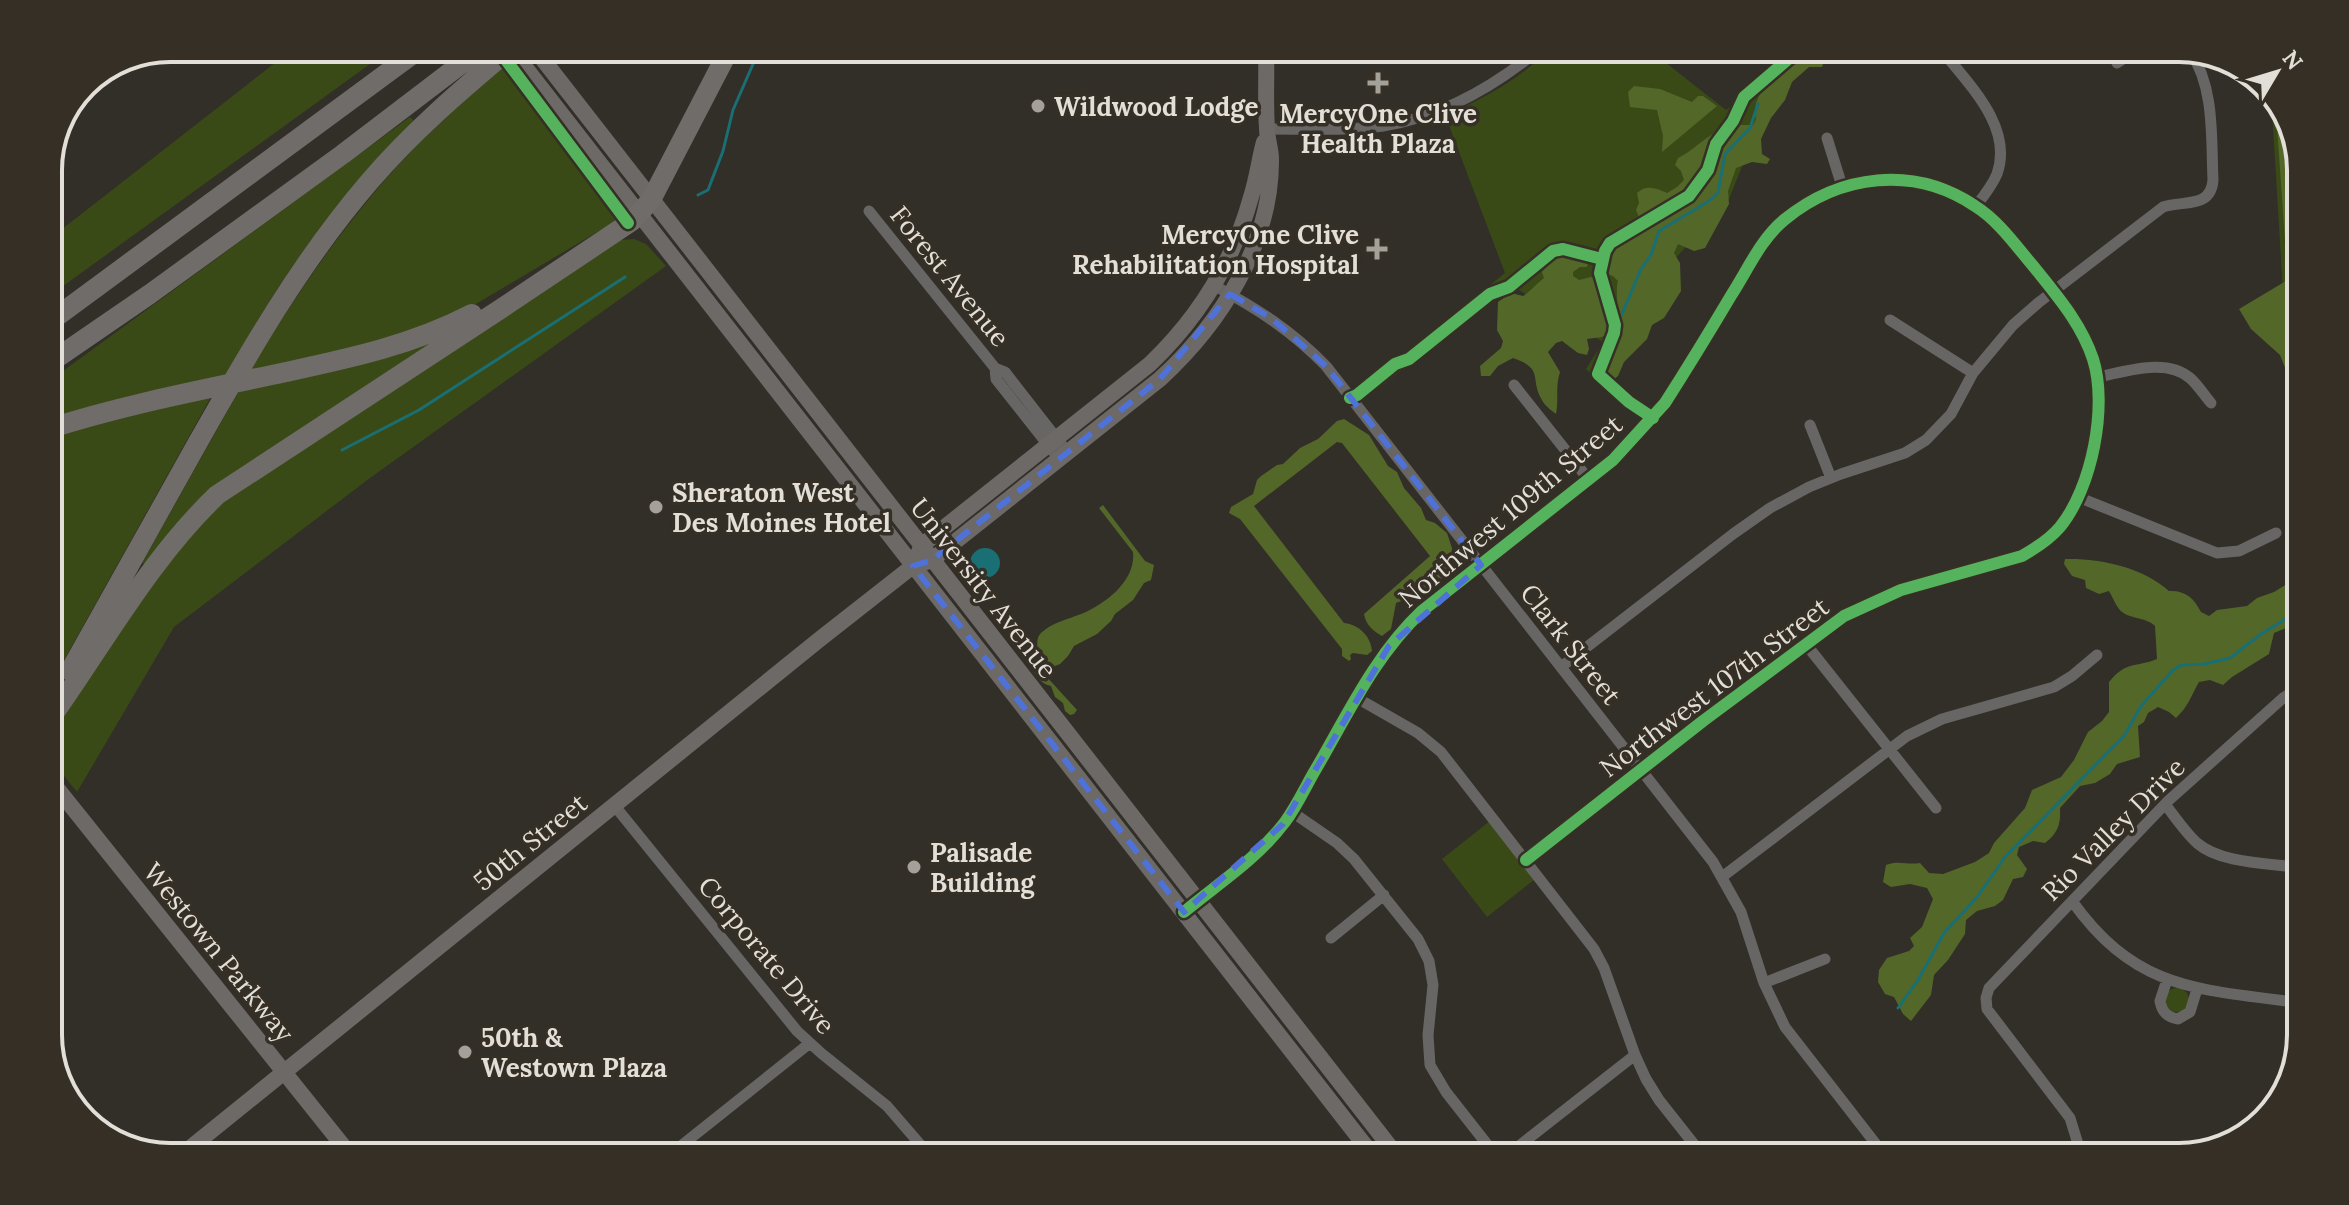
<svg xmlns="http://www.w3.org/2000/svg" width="2349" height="1205" viewBox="0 0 2349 1205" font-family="Lora,serif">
<rect width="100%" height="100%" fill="#322e28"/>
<!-- green -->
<path fill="#3a4a17" d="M294 48H392L48 297V240Z
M1551 48H1647L1726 110 1783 64 1729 199 1664 271 1602 372 1650 413 1643 420 1586 369 1603 342 1511 285 1362 401 1356 393 1505 273 1445 115C1483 100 1522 77 1551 48Z
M506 65 537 94 627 210 609 225 464 311 407 336 247 374C286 311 326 250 374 193 413 145 459 105 506 65Z
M2271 94 2281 103 2301 163V406L2289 391Z
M410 117 414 121C382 156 348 190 320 228 284 276 252 327 224 379L48 426V382Z
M634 239 646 244 666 266 370 478 174 627 77 792 48 756V741L138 602 207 513 621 240Z
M436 341 234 472 146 565 142 563 240 389Z
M212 395 68 653 48 690V434Z
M1490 821 1535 879 1487 917 1442 859Z
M2165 1000a12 12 0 1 1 24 0a12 12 0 1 1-24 0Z"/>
<!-- forest -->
<path fill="#536729" d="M1811 48H1838L1826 56 1822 67H1809L1792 82 1785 100 1771 118 1761 139 1762 154 1770 159 1767 164 1752 162 1736 168 1728 191 1729 204 1705 248 1694 251 1678 244 1674 253 1680 263 1681 291 1664 318 1652 325 1647 339 1624 362 1618 376 1613 380 1605 378 1601 370 1621 330 1619 327 1602 337 1587 339 1589 349 1587 355 1578 353 1562 341 1556 343 1548 352 1560 372C1555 387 1559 399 1556 414 1551 410 1545 406 1542 400 1529 378 1545 369 1513 358L1498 366 1490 376H1481L1480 366 1501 348 1503 341 1497 330 1498 302 1511 293 1523 296C1531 291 1536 284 1544 278L1542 272C1553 259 1563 254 1579 249L1589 260 1587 267H1580L1573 272V276L1579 280 1591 277 1597 280 1608 313 1616 312C1619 302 1615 292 1618 281L1613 276 1605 274C1601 247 1624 237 1643 226L1636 210 1639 203 1637 193C1646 184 1656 188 1667 193L1677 187 1684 180 1681 171 1675 165 1678 158C1697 149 1710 129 1731 130L1736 125H1753L1756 119C1748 88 1790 65 1811 48Z
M1634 86 1660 89 1692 102 1698 96H1703L1717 106 1662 152 1663 136 1657 110 1630 107 1628 92Z
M2275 98 2281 103 2301 163V426L2297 420 2294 390 2280 355 2251 329 2239 309 2291 278 2286 255Z
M1344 419 1369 435 1388 466 1397 472 1404 488 1421 508 1426 520 1435 523 1447 533 1452 548 1451 567 1438 583 1419 591 1415 596 1396 603 1391 629 1382 636C1373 631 1366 625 1364 614L1430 556 1342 443 1337 442 1254 506 1344 623C1358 624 1371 636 1372 651L1367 655 1353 653 1350 655 1351 659 1349 661 1342 656V649L1240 519 1229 513 1231 507 1253 494 1257 480 1261 476 1277 465 1283 464 1300 448 1318 439 1337 421Z
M1103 505 1145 561 1154 565 1151 580 1144 583 1133 600 1115 614 1111 621 1097 634 1074 646 1068 656 1060 664 1047 669 1046 676 1077 710 1074 714 1070 715 1065 711 1063 703 1055 697 1051 686C1039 684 1033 672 1030 661 1032 658 1035 654 1036 650 1039 644 1035 639 1041 633 1053 622 1066 620 1081 614 1105 604 1136 581 1133 552L1099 508Z
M2065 559C2099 558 2143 567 2169 591 2185 590 2194 598 2201 612L2209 616 2217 610 2247 606 2257 598 2274 592 2301 575V636L2286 628 2274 633 2269 654 2232 677 2223 685 2210 680 2199 682C2191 696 2188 707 2176 718L2169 712 2158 707 2148 713 2144 722 2138 726 2140 757 2117 764 2110 774 2095 783 2080 786 2060 808C2061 824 2058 833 2045 843L2033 841 2019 847 2017 855 2027 869 2023 877 2013 879 2003 900 1995 906 1977 911 1966 920 1965 934 1948 960 1934 975 1931 995 1911 1021 1903 1014 1894 997 1885 994 1878 982 1879 970 1887 958 1909 951 1914 946 1910 938 1922 927 1933 899 1927 888 1910 884 1891 887 1883 882 1886 865C1898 860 1907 865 1920 863L1929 873 1943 874 1975 862 1989 853 1994 843 2025 808 2032 790 2061 777 2074 760 2088 732 2102 721 2109 712V682C2127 660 2135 668 2157 659L2155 626C2145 616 2128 620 2119 609 2115 604 2112 596 2109 591L2099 594 2086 588 2085 580 2072 576 2064 564Z"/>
<!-- water -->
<path fill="#196f74" d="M970 563a15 15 0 1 1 30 0a15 15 0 1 1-30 0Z"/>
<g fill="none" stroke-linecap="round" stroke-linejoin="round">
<!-- stream -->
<path stroke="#196f74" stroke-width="3" d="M698 195 708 190 723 151 733 110 760 48
M1622 314 1641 269 1651 255 1659 231 1709 201 1718 193 1725 154 1750 128 1758 104
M342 450 419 410 625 277
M1898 1008 1918 980 1944 933 1978 896 2005 857 2124 736 2141 706 2173 670 2181 665 2204 664 2230 658 2261 634 2292 615 2301 612"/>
<!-- street -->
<path stroke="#686665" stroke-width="11" d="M1940 48C1967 83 2014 126 1997 174 1992 186 1983 197 1976 206
M2117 63 2140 48
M1267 129C1305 129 1345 131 1383 126 1443 117 1495 86 1541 48
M1827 138 1842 186
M869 211 995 368 1005 372 1068 453
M1215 286C1258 309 1292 331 1326 366L1713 862 1741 912 1764 983 1785 1027 1886 1157
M1890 320 1973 373
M995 368 996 379 1060 460
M2097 377C2125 372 2166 357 2190 378 2198 385 2204 395 2211 403
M1514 385 1589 480
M1810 425 1831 478
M2078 497 2217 553 2239 551 2276 533
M1805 643 1936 808
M1561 667 1733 534 1770 508 1809 487 1841 474 1905 453 1926 440 1951 414 1973 373 2013 325 2038 303 2163 207C2183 200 2211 209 2213 180 2211 137 2215 88 2190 51
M1357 698 1418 733 1441 752 1594 949 1604 968 1635 1055 1646 1079 1659 1100 1704 1157
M2165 804C2175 817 2185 832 2197 843 2221 864 2270 863 2301 868
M614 805 797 1031 821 1053 887 1106 931 1157
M1292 812 1337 843 1354 859 1418 939 1429 961 1433 985 1428 1035 1430 1065 1446 1092 1497 1157
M1722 877 1907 736 1942 719 2054 687 2072 676 2097 655
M2072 901C2137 992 2200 989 2301 1003
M1184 912C1219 883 1257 859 1285 822 1296 807 1304 790 1313 774 1346 718 1374 656 1422 611L1613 460 1665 403C1688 367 1710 331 1732 294 1748 269 1761 239 1784 220 1840 174 1914 165 1975 206 1999 221 2016 246 2034 267 2057 296 2081 323 2093 359 2108 406 2092 488 2060 527 2050 539 2036 548 2022 556L1901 590 1844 616 1703 721 1526 860
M1331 938 1384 895
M2167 980 2160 1001C2162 1012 2167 1017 2178 1019L2190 1012 2197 989
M1764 983 1825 959
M2238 1139 2255 1126
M667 1157 810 1043
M1505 1157 1635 1055
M2082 1157 2070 1118 1987 1009 1986 998 1989 988 2168 801 2283 698 2301 687"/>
<!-- secondary -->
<path stroke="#6c6966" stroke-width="16" d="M510 48 1374 1157
M534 48 1398 1157
M918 555 921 546 1150 364C1199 317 1233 263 1251 197 1257 179 1259 160 1264 142
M48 777 352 1157
M179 1157 820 639 913 566 932 560 1160 379C1220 324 1272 244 1271 159 1271 149 1267 139 1267 128 1265 102 1267 75 1266 48"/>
<!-- highway -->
<path stroke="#706c69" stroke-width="20" d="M48 323 421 48
M48 364 150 294 343 154 482 48
M48 429C126 404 206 389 286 372 351 358 412 345 472 314
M70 671C112 595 155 520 197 444 249 352 301 261 370 181 412 132 461 90 511 48
M48 722C103 645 149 560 217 495L508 304 632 221 651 200 730 48"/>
<defs>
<path id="cycleway" d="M497 48 628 223
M1350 398 1357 395 1395 364 1409 359 1490 294 1509 287 1553 251 1563 249 1602 259
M1653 418 1629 402 1598 374 1614 333 1615 325 1600 273 1605 251 1610 243 1689 196 1708 170 1716 144 1733 121 1744 97 1801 48
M1184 912C1219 883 1257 859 1285 822 1296 807 1304 790 1313 774 1346 718 1374 656 1422 611L1613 460 1665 403C1688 367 1710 331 1732 294 1748 269 1761 239 1784 220 1840 174 1914 165 1975 206 1999 221 2016 246 2034 267 2057 296 2081 323 2093 359 2108 406 2092 488 2060 527 2050 539 2036 548 2022 556L1901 590 1844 616 1703 721 1526 860"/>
</defs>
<!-- cycleway casing -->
<use href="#cycleway" stroke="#352f25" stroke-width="17"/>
<!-- cycleway -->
<use href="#cycleway" stroke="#56b35d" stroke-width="12"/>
</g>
<!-- marked area -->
<path fill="none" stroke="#4e72d8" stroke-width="6" stroke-dasharray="16 10" stroke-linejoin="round" d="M1230 294 1271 318 1326 366 1481 565 1389 646 1283 824 1184 912 913 566 932 560 1160 379Z"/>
<!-- markers -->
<g fill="#a4a09a" stroke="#352f25" stroke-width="3">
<path d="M1374 71h8v8h8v8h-8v8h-8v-8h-8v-8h8z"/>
<circle cx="1038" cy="106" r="8"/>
<path d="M1373 237h8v8h8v8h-8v8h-8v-8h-8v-8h8z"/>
<circle cx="656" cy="507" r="8"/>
<circle cx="914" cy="867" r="8"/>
<circle cx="465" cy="1052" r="8"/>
</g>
<g text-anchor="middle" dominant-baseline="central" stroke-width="7" stroke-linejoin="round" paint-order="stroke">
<!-- poi labels -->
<g font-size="26" font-weight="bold" fill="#e2ded8" stroke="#352f25" text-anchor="start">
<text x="1054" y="106">Wildwood Lodge</text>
<text x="1378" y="113" text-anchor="middle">MercyOne Clive<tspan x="1378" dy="30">Health Plaza</tspan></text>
<text x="1359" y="234" text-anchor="end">MercyOne Clive<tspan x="1359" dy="30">Rehabilitation Hospital</tspan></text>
<text x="672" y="492">Sheraton West<tspan x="672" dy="30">Des Moines Hotel</tspan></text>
<text x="930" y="852">Palisade<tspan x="930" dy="30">Building</tspan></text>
<text x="481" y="1037">50th &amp;<tspan x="481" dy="30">Westown Plaza</tspan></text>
</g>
<!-- street labels -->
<g font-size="26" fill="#e2ded8" stroke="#352f25">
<text transform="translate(950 276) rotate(51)">Forest Avenue</text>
<text transform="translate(1510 511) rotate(-40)">Northwest 109th Street</text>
<text transform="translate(984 588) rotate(52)">University Avenue</text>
<text transform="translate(1571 644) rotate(52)">Clark Street</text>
<text transform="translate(1714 687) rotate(-37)">Northwest 107th Street</text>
<text transform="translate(2113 829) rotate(-45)">Rio Valley Drive</text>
<text transform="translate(530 842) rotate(-39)">50th Street</text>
<text transform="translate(219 952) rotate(51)">Westown Parkway</text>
<text transform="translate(767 955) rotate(50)">Corporate Drive</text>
</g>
</g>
<!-- crop -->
<path d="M0 0H2349V1205H0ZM170 62H2179A108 108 0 0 1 2287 170V1035A108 108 0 0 1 2179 1143H170A108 108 0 0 1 62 1035V170A108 108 0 0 1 170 62Z" fill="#352f25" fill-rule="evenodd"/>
<path fill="none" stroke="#e2ded8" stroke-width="4" d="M170 62H2179A108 108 0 0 1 2287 170V1035A108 108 0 0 1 2179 1143H170A108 108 0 0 1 62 1035V170A108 108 0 0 1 170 62Z"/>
<!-- north arrow -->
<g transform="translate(2277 72) rotate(52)" stroke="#352f25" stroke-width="6" paint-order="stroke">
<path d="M0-6L14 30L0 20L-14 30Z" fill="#e2ded8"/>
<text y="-12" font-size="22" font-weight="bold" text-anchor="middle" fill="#e2ded8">N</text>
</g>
</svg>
